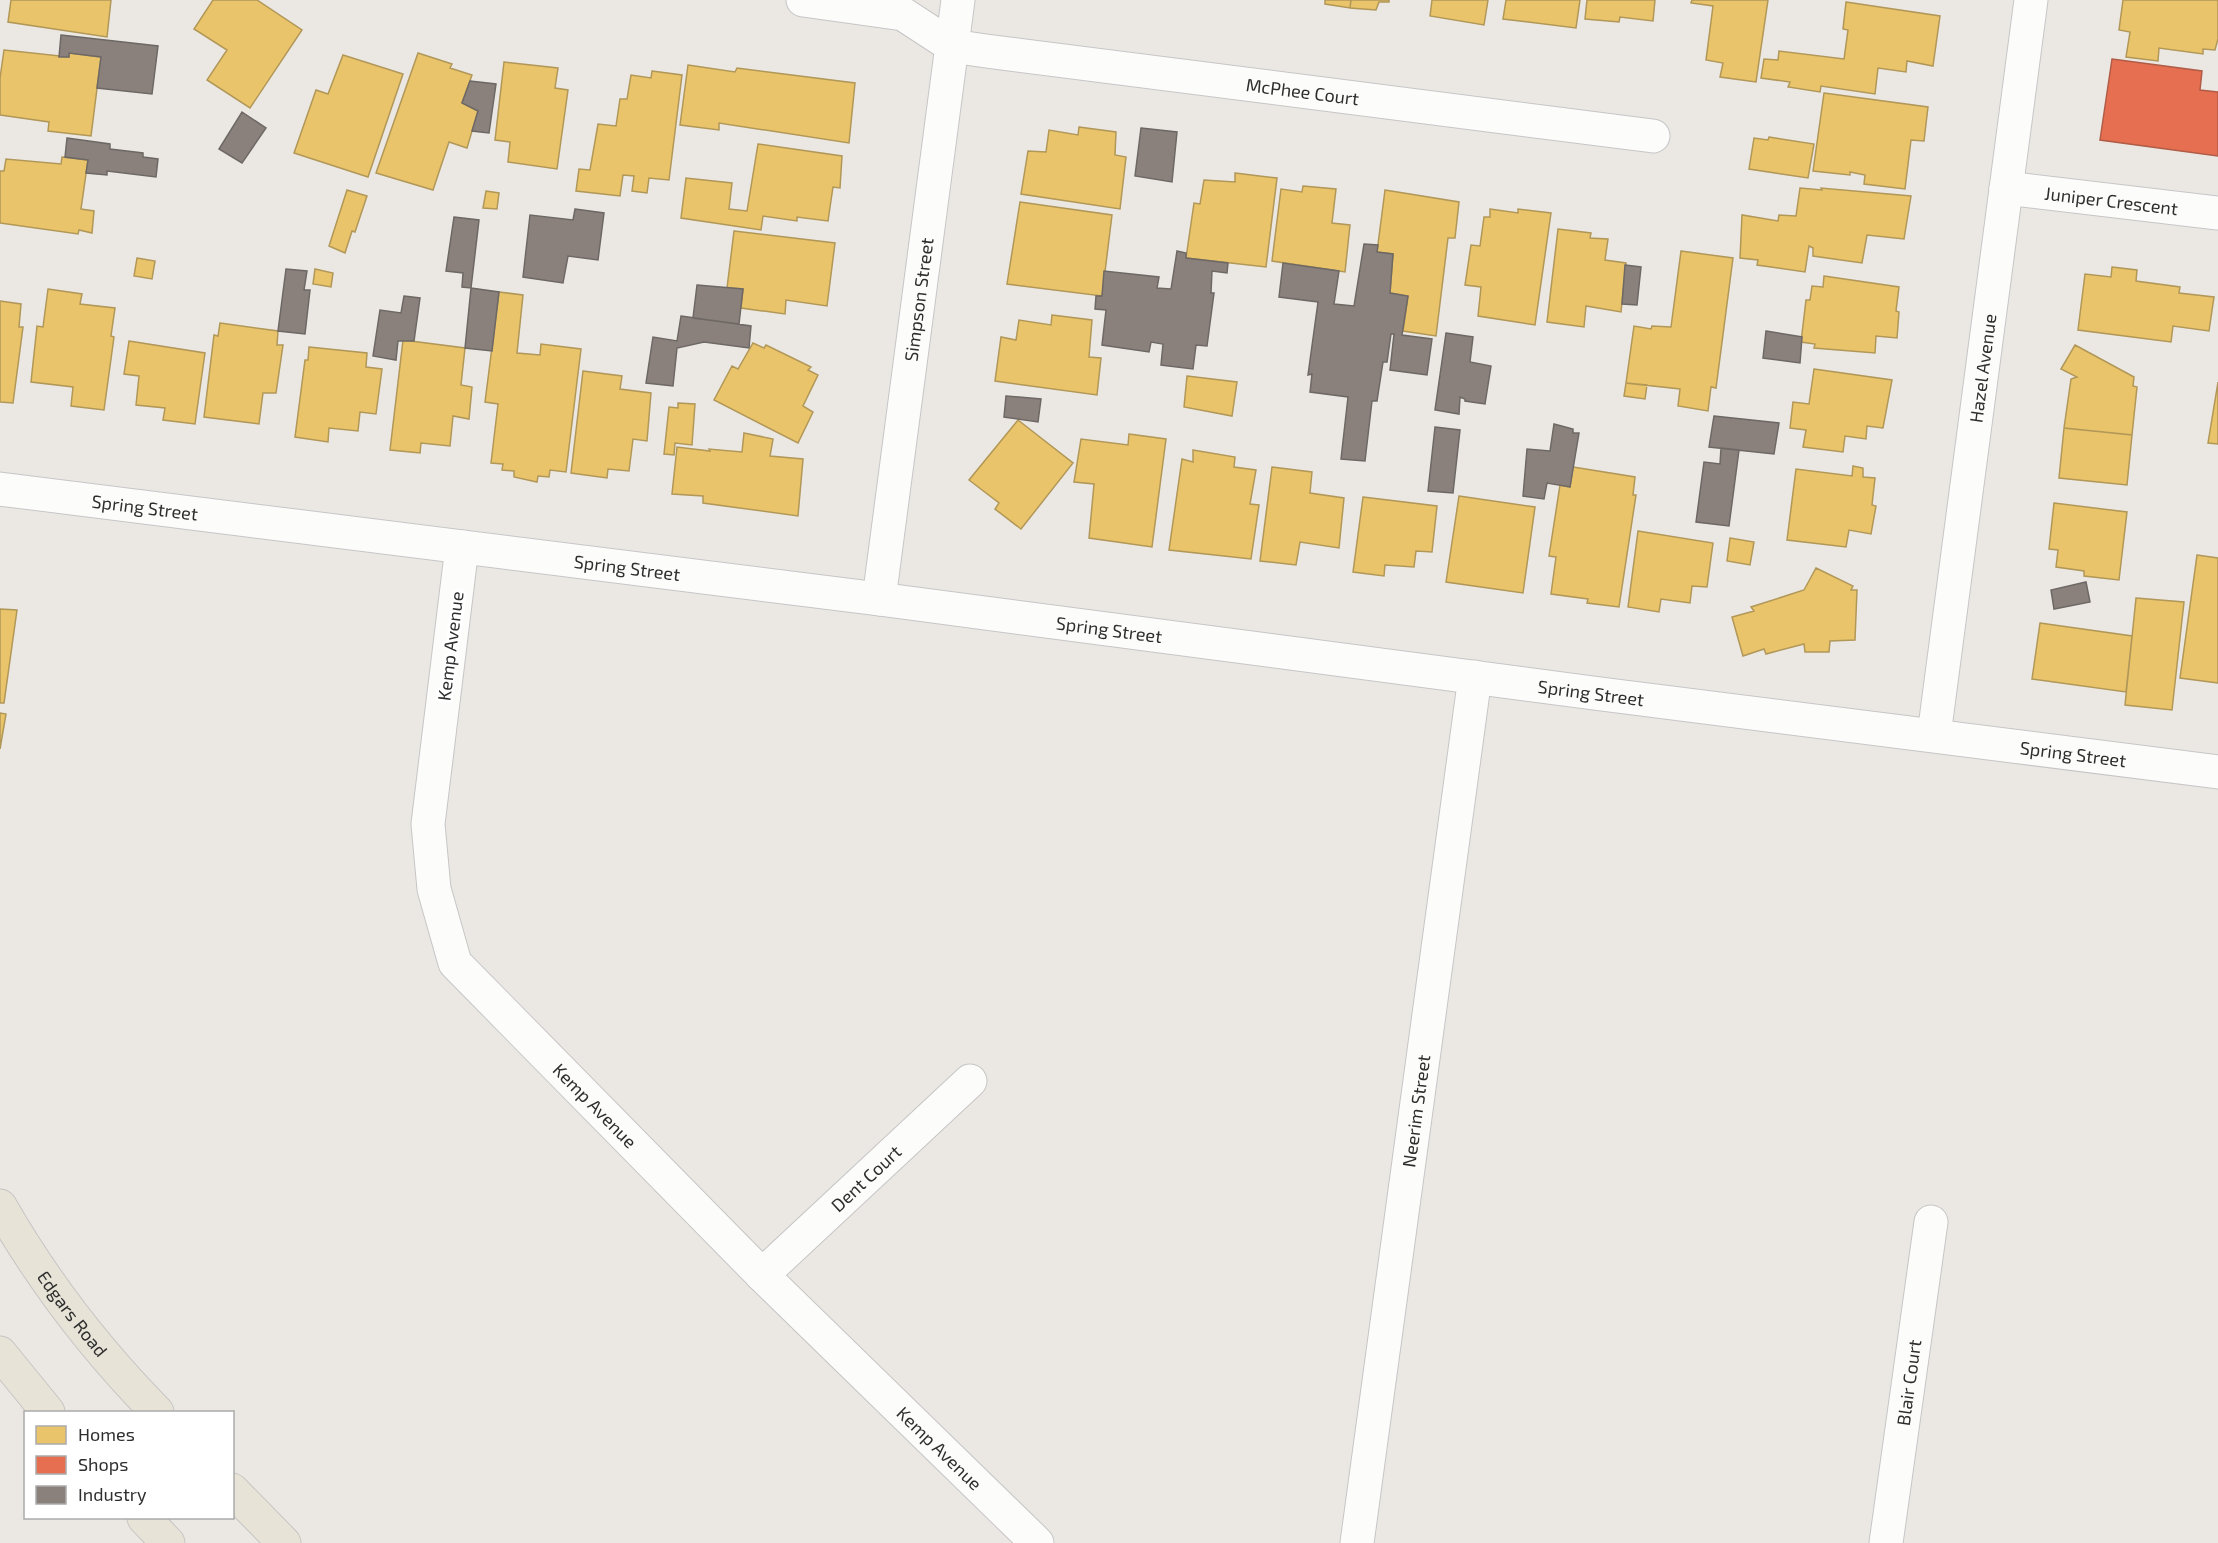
<svg xmlns="http://www.w3.org/2000/svg" width="2218" height="1543" viewBox="0 0 2218 1543" font-family="'Exo 2',sans-serif">
<rect width="100%" height="100%" fill="#ebe8e4"/>
<!-- homes -->
<path fill="#e9c46a" stroke="#b19758" stroke-width="1.5" d="M11 0H111L107 37 8 22Z
M213 0H257L302 30 250 108 207 80 227 50 194 29Z
M1325 0H1351L1350 8 1325 4Z
M1351 0H1389V2H1379L1376 10 1350 8Z
M1432 0H1488L1484 25 1430 16Z
M1506 0H1580L1576 28 1503 19Z
M1587 0H1655L1653 21 1620 17 1619 22 1585 19Z
M1692 0H1768L1756 82 1720 77 1723 63 1706 60 1713 6 1691 3Z
M2123 0H2218V39L2215 50 2203 49V54L2159 48 2158 61 2126 57 2130 32 2119 30Z
M1846 2 1940 16 1933 66 1907 61 1906 72 1878 68 1875 94 1821 86 1820 92 1788 87 1790 82 1761 78 1764 59 1778 60 1779 51 1844 59 1848 30 1843 29Z
M4 50 69 57V53L101 57 91 136 48 131 49 122 0 115V78Z
M418 53 452 64 450 68 472 75 462 103 478 111 467 148 449 142 433 190 376 173Z
M343 55 403 74 368 177 294 153 316 90 328 94Z
M504 62 558 68 555 88 568 90 557 169 508 162 510 142 495 140Z
M688 65 735 72 737 68 855 83 849 143 719 123V130L680 125Z
M652 71 682 75 669 180 649 178 647 193 632 191 634 176 623 175 620 196 576 191 579 169 590 170 598 124 616 126 620 99H627L631 75 651 78Z
M1824 93 1928 107 1924 141 1911 140 1905 189 1864 184 1865 175 1850 172V175L1813 171Z
M1079 127 1116 132 1115 155 1126 157 1120 209 1021 194 1028 151 1046 152 1049 130 1078 135Z
M1769 137 1814 144 1808 178 1749 169 1754 138 1768 140Z
M758 144 842 156 840 188 833 187 828 221 797 217V221L763 216 761 230 681 218 686 178 732 183 729 209 747 211Z
M62 157 88 160 81 209 94 211 92 233 79 230 78 234 0 223V171H4L6 159 61 164Z
M1235 173 1277 178 1266 267 1186 258 1194 203 1200 204 1204 180 1235 182Z
M1303 186 1336 189 1332 223 1350 225 1345 272 1272 261 1281 189 1302 192Z
M1800 188 1822 190 1821 188 1911 196 1904 239 1867 235 1862 263 1813 256V248L1809 246 1805 272 1757 265 1758 260 1740 258 1742 215 1778 221 1779 215 1796 216Z
M347 190 367 196 355 232 352 231 345 253 329 246Z
M1385 190 1459 202 1455 238H1448L1436 336 1403 331 1408 296 1390 293 1393 254 1377 252Z
M486 191 499 193 497 209 483 208Z
M1020 202 1112 215 1102 296 1007 284Z
M1490 209 1518 213V209L1551 213 1535 325 1478 316 1481 287 1465 285 1471 245 1480 246 1484 217H1490Z
M1558 229 1591 233 1590 238 1608 239 1605 260 1626 263 1621 312 1586 306 1584 327 1547 322Z
M734 231 835 243 827 306 786 300 785 314 741 308 743 289 727 288Z
M1681 251 1733 258 1716 388 1711 387 1708 411 1678 406 1680 389 1626 383 1634 326 1651 329 1652 326 1671 327Z
M137 258 155 261 152 279 134 276Z
M2112 267 2137 270 2136 281 2180 287 2179 293 2214 297 2209 331 2173 326 2171 342 2078 330 2085 274 2111 277Z
M315 269 333 273 331 287 313 284Z
M1824 276 1899 287 1896 311 1899 312 1897 338 1876 336 1875 353 1814 348 1815 344 1801 342 1806 300H1810L1812 286 1823 287Z
M48 289 82 294 80 304 115 308 111 336 114 337 104 410 71 406 73 387 31 382 37 326 43 327Z
M499 292 523 295 517 353 540 355 541 344 581 349 566 472 550 470 549 477 538 476 537 482 514 477V471L502 470 503 464 491 463 498 404 485 402Z
M0 301 21 304 19 327H23L13 403 0 402Z
M1052 315 1092 320 1089 357 1101 358 1097 395 995 381 1001 337 1016 340 1019 320 1051 325Z
M220 323 278 331 277 345H283L276 393H263L259 424 204 417 214 335 218 336Z
M403 340 465 348 461 385 472 387 469 419 453 416 450 446 421 443 420 453 390 450Z
M129 341 205 353 195 424 163 420 165 408 136 405 139 376 124 374Z
M753 343 764 348 766 345 811 367 808 370 818 375 803 406 813 412 798 443 714 400 732 366 738 369Z
M2075 345 2134 377 2133 386 2137 387 2132 435 2064 428 2071 379 2077 377 2061 369Z
M309 347 367 353 366 367 382 369 376 414 360 412 358 431 329 428 328 442 295 437 305 360H308Z
M1814 369 1892 380 1883 428 1867 426 1866 439 1845 436 1843 452 1803 447 1806 430 1790 428 1793 402 1809 404Z
M583 371 622 376 620 389 651 393 647 441 633 439 629 471 608 469 607 478 571 473Z
M1187 376 1237 382 1232 416 1184 407Z
M2218 382V444L2208 443Z
M1626 383 1647 385 1645 399 1624 396Z
M678 403 695 404 692 445 675 443 674 455 664 454 669 407 678 408Z
M1018 420 1073 463 1021 529 995 509 999 503 969 480Z
M2064 428 2132 435 2127 485 2059 478Z
M744 433 773 439 770 456 803 459 798 516 703 503V496L672 494 677 447 710 451 709 449 742 452Z
M1129 434 1166 439 1152 547 1089 538 1094 484 1074 482 1081 439 1128 445Z
M1193 450 1235 457 1234 467 1256 470 1250 504 1259 505 1251 559 1169 550 1182 459 1193 462Z
M1853 466 1863 468V477L1875 478 1872 505 1876 506 1871 534 1849 530 1846 547 1787 540 1796 469 1852 476Z
M1272 467 1312 472 1310 493 1344 498 1339 548 1300 542 1296 565 1260 561Z
M1573 467 1635 477 1633 495H1636L1619 607 1587 603 1588 599 1551 594 1556 557 1549 556 1560 485 1570 487Z
M1459 496 1535 507 1523 593 1446 582Z
M1363 497 1437 506 1432 552 1416 551 1414 567 1385 565 1384 576 1353 572Z
M2054 503 2127 512 2119 580 2084 576V571L2056 567 2058 550 2049 549Z
M1638 531 1713 543 1707 587 1692 586 1690 603 1661 599 1659 612 1628 607Z
M1730 538 1754 542 1750 565 1727 561Z
M2197 555 2218 558V683L2180 678Z
M1816 568 1853 586 1851 590H1857L1855 640 1830 641 1829 652H1805L1804 644 1766 654 1764 649 1743 656 1732 617 1754 611 1751 607 1804 590Z
M2136 598 2184 602 2172 710 2125 705Z
M0 609 17 610 4 703H0Z
M2040 623 2132 636 2126 692 2032 679Z
M0 713 6 714 0 749Z"/>
<!-- shops -->
<path fill="#e76f51" stroke="#b05c46" stroke-width="1.5" d="M2112 59 2202 71 2200 90 2218 92V156L2100 140Z"/>
<!-- industry -->
<path fill="#8a817c" stroke="#6e6865" stroke-width="1.5" d="M61 35 158 46 152 94 97 88 101 57 69 53V57H59Z
M470 81 496 84 489 133 472 131 478 111 462 103Z
M242 112 266 128 242 163 219 149Z
M1141 128 1177 132 1172 182 1135 176Z
M67 138 110 144V149L143 153V157L158 159 156 177 107 171V175L86 173 88 160 65 157Z
M575 209 604 213 598 260 568 256 563 283 523 277 530 215 573 220Z
M454 217 479 220 471 288 462 287 463 273 446 271Z
M1364 244 1378 245 1377 252 1393 254 1390 293 1408 296 1402 335 1432 339 1427 375 1390 370 1394 334H1391L1387 362H1383L1377 401H1372L1365 461 1341 459 1348 397 1310 392 1312 374 1308 375 1318 302 1279 297 1283 263 1339 271 1334 304 1354 306Z
M1177 251 1186 253V258L1228 263 1227 273 1212 271 1211 293H1214L1207 346 1196 345 1193 369 1161 365 1163 344 1151 342 1149 352 1102 345 1106 310 1095 309 1096 296H1102L1104 271 1159 277 1157 288 1171 289Z
M1625 265 1641 267 1637 305 1622 304Z
M286 269 307 271 304 290H310L305 334 278 331Z
M697 285 743 289 739 324 693 318Z
M471 288 499 292 492 351 465 348Z
M404 296 420 298 414 341H398L396 360 373 356 380 310 401 313Z
M681 316 751 326 749 348 704 342 677 348 673 386 646 383 653 337 677 341Z
M1766 331 1802 337 1800 363 1763 358Z
M1446 333 1473 337 1470 362 1491 366 1485 404 1465 401V399L1460 397 1459 414 1435 410Z
M1006 396 1041 399 1038 422 1004 417Z
M1714 416 1779 423 1774 454 1709 447Z
M1554 424 1573 429V433H1579L1570 487 1547 483 1544 499 1523 496 1527 449 1550 451Z
M1435 427 1460 430 1453 493 1428 491Z
M1721 448 1739 450 1729 526 1696 522 1704 462 1720 464Z
M2086 582 2090 602 2054 609 2051 590Z"/>
<g fill="none" stroke-linecap="round" stroke-linejoin="round">
<defs>
<g id="minor">
<path id="s1" d="M803 0 903 14 952 46 986 51 1653 136"/>
<path id="s2" d="M2006 188 2218 213"/>
<path id="s3" d="M0 489 879 599 1601 694 2218 772"/>
<path id="s4" d="M462 547 428 824 434 889 455 963 762 1275 1037 1543"/>
<path id="s5" d="M879 599 958 0"/>
<path id="s6" d="M1934 735 2031 0"/>
<path id="s7" d="M762 1275 970 1081"/>
<path id="s8" d="M1357 1543 1475 677"/>
<path id="s9" d="M1886 1543 1931 1222"/>
</g>
<g id="major">
<path id="s10" d="M0 1206C43 1281 97 1351 157 1412"/>
<path d="M0 1353 48 1412"/>
<path d="M232 1490 284 1543"/>
<path d="M144 1518 168 1543"/>
</g>
</defs>
<!-- minor casing -->
<use href="#minor" stroke="#c7c6c6" stroke-width="35"/>
<!-- major casing -->
<use href="#major" stroke="#c6c5c4" stroke-width="35"/>
<!-- minor -->
<use href="#minor" stroke="#fcfcfb" stroke-width="33"/>
<!-- major -->
<use href="#major" stroke="#e7e3d7" stroke-width="33"/>
</g>
<g text-anchor="middle" dominant-baseline="central" stroke-width="6" stroke-linejoin="round" paint-order="stroke">
<!-- street labels -->
<g font-size="18" fill="#2e2e2e" stroke="#fff">
<text stroke="none"><textPath href="#s1" startOffset="513">McPhee Court</textPath></text>
<text stroke="none"><textPath href="#s2" startOffset="106">Juniper Crescent</textPath></text>
<text stroke="none"><textPath href="#s5" startOffset="302">Simpson Street</textPath></text>
<text stroke="none"><textPath href="#s6" startOffset="370">Hazel Avenue</textPath></text>
<text stroke="none"><textPath href="#s3" startOffset="146">Spring Street</textPath></text>
<text stroke="none"><textPath href="#s3" startOffset="632">Spring Street</textPath></text>
<text stroke="none"><textPath href="#s3" startOffset="1118">Spring Street</textPath></text>
<text transform="translate(450 646) rotate(-83)">Kemp Avenue</text>
<text stroke="none"><textPath href="#s3" startOffset="1604">Spring Street</textPath></text>
<text stroke="none"><textPath href="#s3" startOffset="2090">Spring Street</textPath></text>
<text stroke="none"><textPath href="#s4" startOffset="621">Kemp Avenue</textPath></text>
<text stroke="none"><textPath href="#s8" startOffset="436">Neerim Street</textPath></text>
<text stroke="none"><textPath href="#s7" startOffset="142">Dent Court</textPath></text>
<text stroke="none"><textPath href="#s10" startOffset="130">Edgars Road</textPath></text>
<text stroke="none"><textPath href="#s9" startOffset="162">Blair Court</textPath></text>
<text stroke="none"><textPath href="#s4" startOffset="1107">Kemp Avenue</textPath></text>
</g>
</g>
<!-- legend -->
<rect x="24" y="1411" width="210" height="108" fill="#ffffff" stroke="#ababab" stroke-width="1.5"/>
<rect x="36" y="1426" width="30" height="18" fill="#e9c46a" stroke="#ababab" stroke-width="1.5"/>
<text x="78" y="1441" font-size="18" fill="#2e2e2e">Homes</text>
<rect x="36" y="1456" width="30" height="18" fill="#e76f51" stroke="#ababab" stroke-width="1.5"/>
<text x="78" y="1471" font-size="18" fill="#2e2e2e">Shops</text>
<rect x="36" y="1486" width="30" height="18" fill="#8a817c" stroke="#ababab" stroke-width="1.5"/>
<text x="78" y="1501" font-size="18" fill="#2e2e2e">Industry</text>
</svg>
